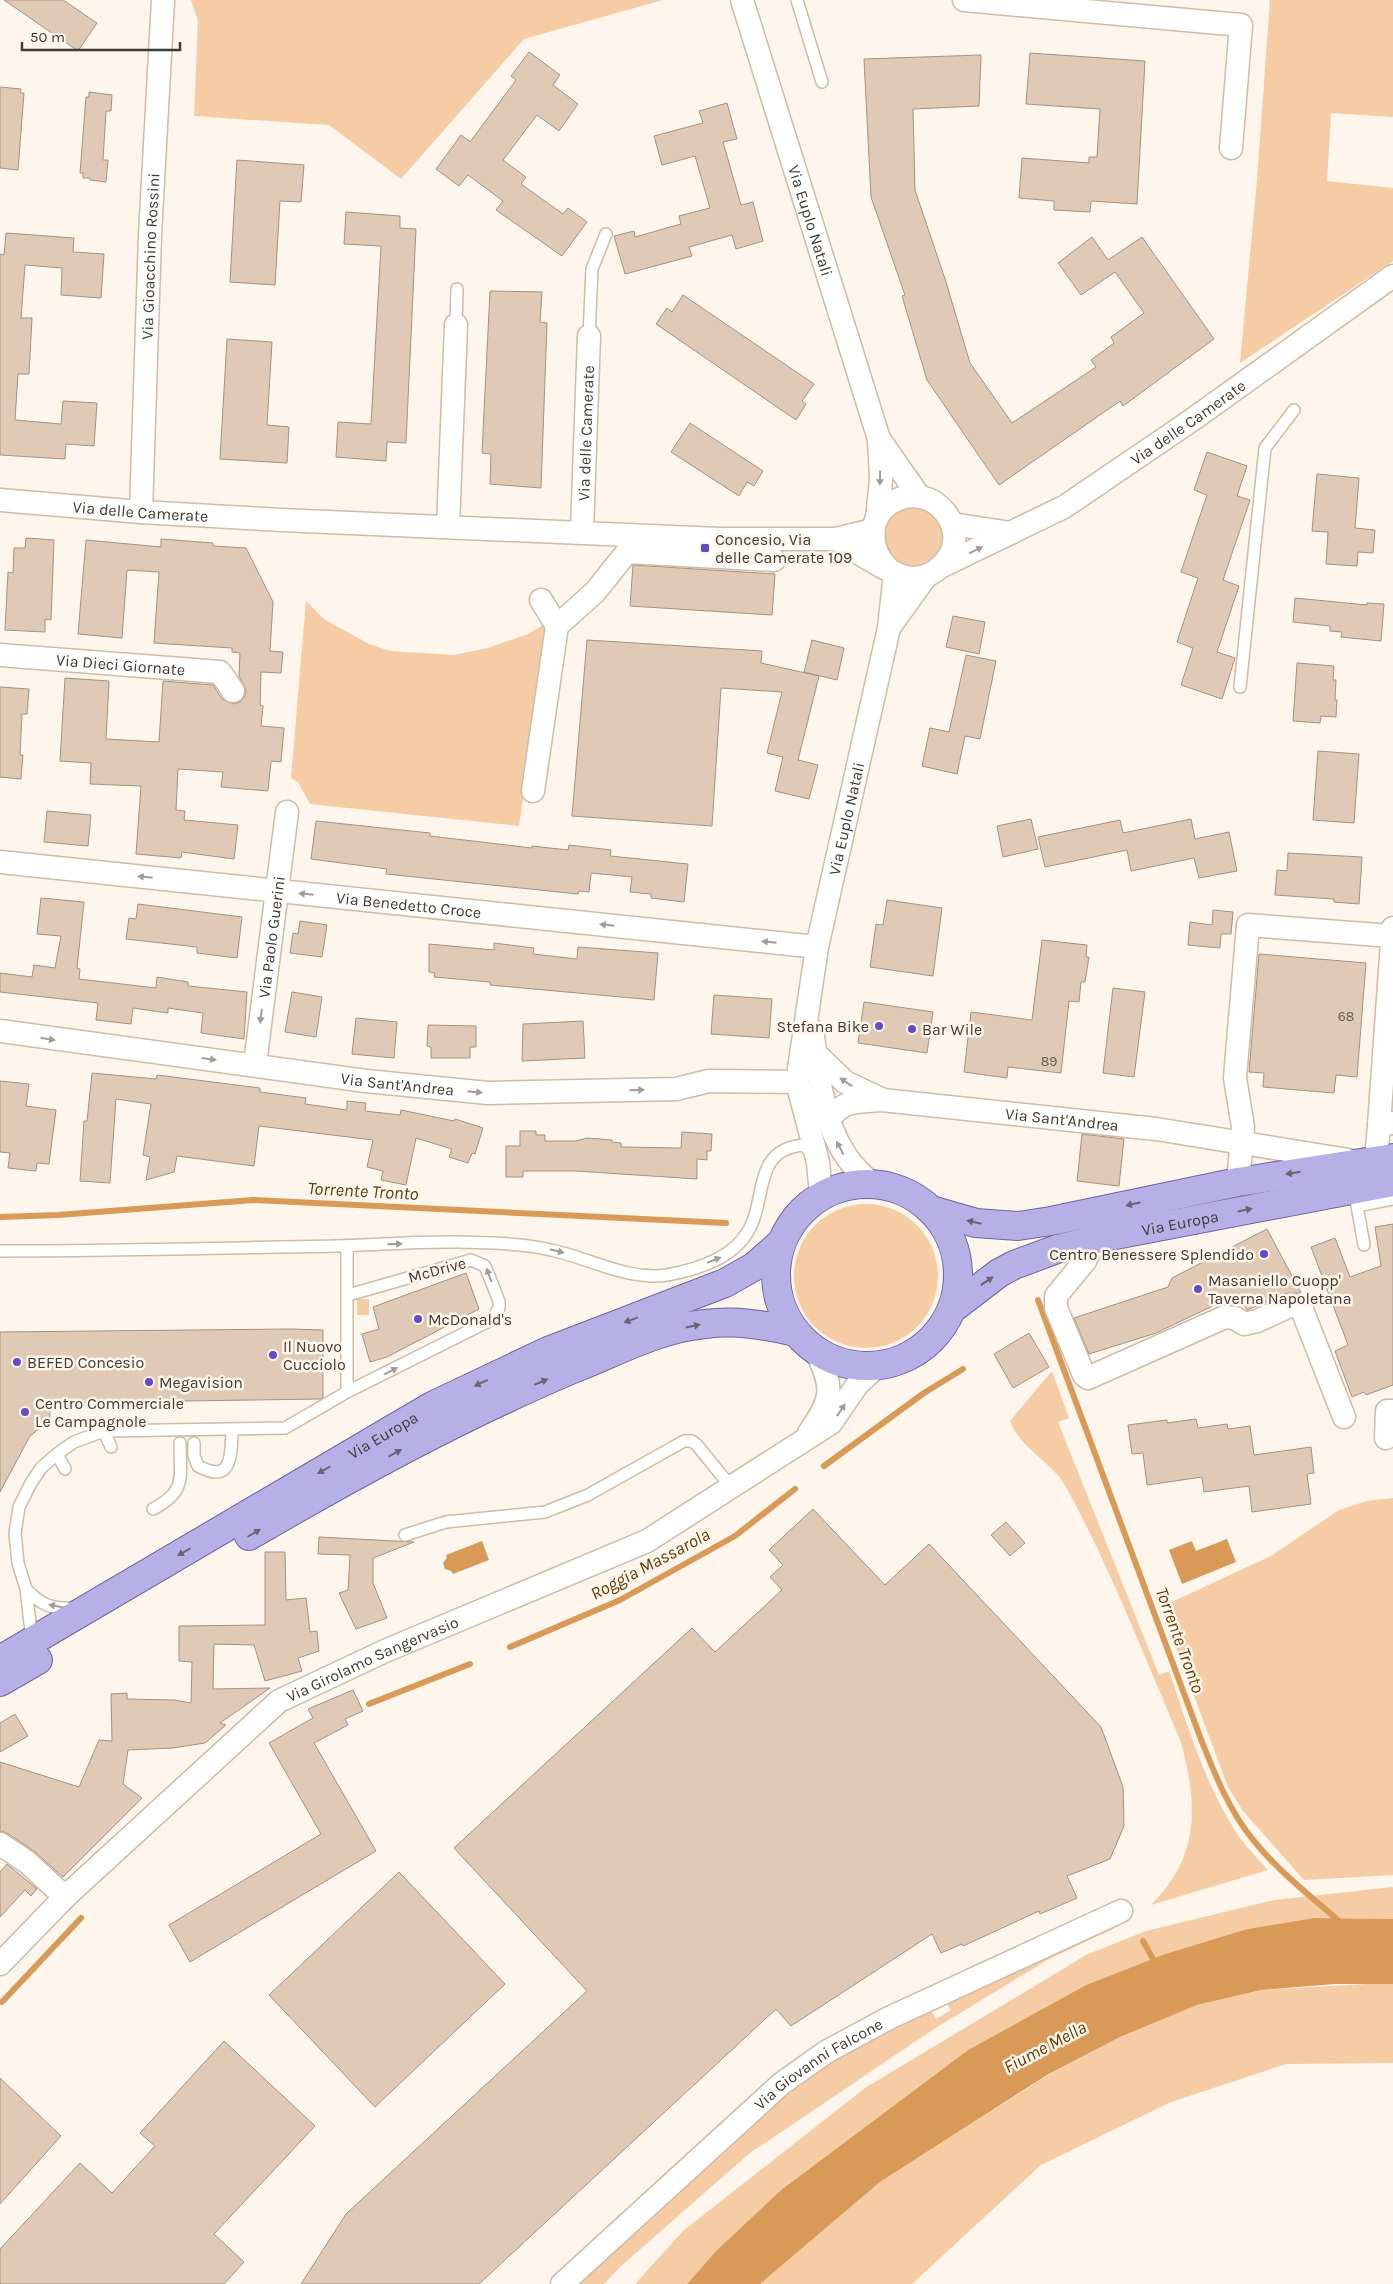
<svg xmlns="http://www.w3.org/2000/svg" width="1393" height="2284" viewBox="0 0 1393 2284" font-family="Karla,sans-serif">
<rect width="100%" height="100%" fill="#fef5ec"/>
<!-- green -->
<path fill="#f5cca4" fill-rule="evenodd" d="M191 0H663L524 39 401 179 329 125 194 116 198 21Z
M1270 0H1393V117L1331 113 1327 181 1393 188V261L1240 363 1257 180Z
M884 537a29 29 0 1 1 58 0a29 29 0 1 1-58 0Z
M306 601 325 620 369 644 390 651 454 655 488 648 528 634 548 622 519 826 310 804 298 782 291 778Z
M794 1276a72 72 0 1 1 144 0a72 72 0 1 1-144 0Z
M357 1299H369V1315H357Z
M1052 1371 1069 1418 1058 1422 1159 1675 1169 1671C1188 1727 1206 1788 1240 1838 1248 1849 1259 1860 1268 1870L1151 1905C1200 1856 1198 1806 1181 1742 1144 1656 1111 1569 1066 1487 1052 1461 1021 1450 1010 1421Z
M1393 1498V1875L1304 1880 1243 1811 1228 1787 1161 1607 1271 1556 1339 1510 1367 1501Z
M1393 1887V1919L1314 1918 1247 1929 1165 1954 1086 1985 968 2050 781 2190 716 2251 687 2284H635L683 2231 865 2088 1086 1955 1146 1931 1274 1900Z
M1120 1920 1119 1926 1049 1959 934 2029 750 2153 620 2267 604 2284H578L793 2087 876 2032ZM945 2001 951 2010 936 2019 931 2010Z
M1384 1983 1393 1984V2063L1286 2064 1171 2102 1041 2165 912 2284H760L880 2182 1048 2075 1120 2037 1197 2005 1261 1990Z"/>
<!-- water -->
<path fill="#d99a57" d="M1227 1539 1236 1562 1182 1584 1169 1550 1192 1541 1196 1551Z
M482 1541 489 1560 453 1574 451 1571 445 1569 443 1563 447 1558 446 1555Z
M1314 1918 1393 1919V1984H1335L1261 1990 1197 2005 1120 2037 1047 2075 880 2182 760 2284H687L716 2251 781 2190 968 2050 1086 1985 1165 1954 1247 1929Z"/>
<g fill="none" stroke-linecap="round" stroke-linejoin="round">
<!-- stream -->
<path stroke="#d99a57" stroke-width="6" d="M0 1217 58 1215 253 1200 726 1223
M1038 1300 1202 1742C1216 1777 1230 1812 1254 1841 1279 1872 1312 1897 1341 1923
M824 1466 924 1393 963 1369
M510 1647 620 1600 735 1536 795 1489
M369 1704 470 1664
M1143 1941 1157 1966
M2 2002 81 1918"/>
</g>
<!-- building -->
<path fill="#e0cab5" stroke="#a5917d" d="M4 0H63L97 23 78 51Z
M529 52 560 75 553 85 578 104 559 131 537 115 503 160 526 177 521 184 563 214 568 208 587 222 562 256 496 210 503 201 468 175 459 186 436 169 461 135 470 142 516 80 511 76Z
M1030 53 1145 61 1137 204 1091 201 1090 212 1054 210V201L1019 198 1022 158 1089 163V157H1097L1100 109 1026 104Z
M981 55 979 106 913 109 915 190 946 282 970 363 1012 423 1096 367 1091 360 1114 343 1111 337 1144 313 1115 272 1081 295 1058 263 1092 237 1108 260 1142 237 1214 339 1123 406 1120 401 999 485 927 380 902 296 905 295 871 197 864 59Z
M0 87 21 89 20 93H24L18 170 0 168Z
M89 92 112 95 111 111H106L103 160H108L106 182 90 180V178H83V173H80L86 97H89Z
M727 103 737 139 723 142 741 205 753 202 763 241 736 249 732 235 689 247 692 256 625 274 614 236 634 231 635 237 681 224 679 216 710 208 695 156 662 165 654 136 703 123 699 111Z
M237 160 304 165 301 202 280 201 275 285 230 282Z
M346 212 400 216V228L416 229 406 443 387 442 386 461 336 457 338 422 371 424 381 246 344 244Z
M6 233 74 238 73 252 104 254 101 298 61 295 62 268 25 265 21 318H32L29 374H18L15 420 61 424 63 401 97 403 94 446 66 444 65 459 0 455V254L4 255Z
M490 291 542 292 540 322 547 323 541 488 490 484 491 454 482 453Z
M683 295 814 384 802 401 806 404 796 420 656 324 667 308 672 312Z
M227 339 272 342 267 425 289 427 287 463 220 459Z
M690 423 763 471 754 486 747 482 739 496 671 452Z
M1207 452 1247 466 1237 496 1250 500 1223 580 1239 586 1217 652 1235 658 1222 699 1181 685 1193 648 1177 642 1198 578 1181 572 1207 495 1194 490Z
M1317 474 1359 478 1355 528 1375 530 1373 553 1358 552 1357 566 1326 564 1328 532 1312 531Z
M26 538 54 540 51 620 45 619V632L5 630 8 572 13 573 14 548H25Z
M161 539 213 543V546L246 548 273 602 270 651 283 652 281 673 261 672 260 705 263 706 261 726 284 728 281 762 271 761 268 791 221 787 223 772 178 769 176 810 185 811 184 820 238 825 234 859 182 852 181 858 136 854 141 786 90 784 91 763 60 761 65 678 109 681 106 739 159 742 163 681 213 685 222 699 234 704 240 702 245 696 246 690 239 676 240 653 232 652V648L154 643 159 572 127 570 122 638 78 634 86 540 161 547Z
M633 565 775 574 772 615 630 606Z
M1295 598 1367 605V603L1384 604 1381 641 1341 637 1342 632 1330 631V626L1293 622Z
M953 616 985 622 979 654 946 647Z
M587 640 762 651 761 663 819 676 798 760 818 765 809 799 775 791 783 757 767 753 782 692 721 688 712 826 572 816Z
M812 640 844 648 837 680 804 672Z
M966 655 996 661 980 739 965 736 957 774 922 766 930 728 949 732Z
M1297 663 1334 666 1333 680H1336L1335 700H1337L1336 717 1321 716 1320 723 1293 721Z
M0 687 29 689 27 714H22L20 755H23L21 779 0 777Z
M1318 751 1359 754 1354 823 1313 820Z
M47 811 91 815 88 846 44 842Z
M1031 819 1038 849 1003 857 997 826Z
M1191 819 1195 839 1229 832 1237 871 1199 878 1194 858 1131 871 1127 850 1045 867 1038 837 1120 820 1123 833Z
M316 821 430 833V836L532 848V846L568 850 569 845 611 850 610 856 688 864 684 902 651 898V894L630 892 632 877 591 873 589 892 579 891 578 894 386 874 387 869 311 859Z
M1288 853 1362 857 1359 904 1334 902V899L1275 895 1277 870 1287 871Z
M41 898 84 902 77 968 80 969 79 979 156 988 157 977 188 982V986L247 992 244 1039 201 1033 203 1013 168 1008V1013L133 1008 131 1024 96 1020 98 1003 0 992V973L32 977 34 965 55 968 61 936 37 934Z
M887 900 942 908 933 976 870 967 876 924 883 925Z
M138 904 242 917 237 958 197 953V947L126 939 129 918 136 919Z
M1213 910 1233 912 1231 934H1221L1220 948 1188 945 1190 922 1212 925Z
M300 921 327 925 322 957 290 953 293 933 298 934Z
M1042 940 1087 945 1086 957H1089L1085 982H1081L1079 1002 1069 1001 1061 1073 1008 1067 1007 1078 964 1072 971 1012 1032 1020Z
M494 943 534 948 533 954 577 959 578 947 658 953 654 1000 490 985V982L434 977 435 973 429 972V944L494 950Z
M1259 954 1366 963 1357 1077 1336 1075 1334 1093 1263 1087 1264 1073 1249 1072Z
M1113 988 1145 992 1134 1077 1103 1073Z
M292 992 322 997 316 1037 285 1032Z
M714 995 772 999 769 1038 711 1034Z
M864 1002 933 1012 927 1053 858 1043Z
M356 1018 397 1022 394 1058 352 1054Z
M583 1021 585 1058 522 1061 523 1024Z
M428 1025 476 1026V1047H470V1058H431V1047L427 1046Z
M92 1073 156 1079 157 1075 260 1088V1092L306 1098 305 1104 347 1110V1101L366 1103 365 1111 400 1115 401 1110 454 1121 455 1119 483 1128 475 1154 472 1153 468 1163 449 1157 452 1149 416 1138 406 1185 381 1180 383 1171 367 1167 373 1140 259 1126 254 1166 177 1156 174 1172 146 1180 150 1157 143 1155 151 1104 116 1099 110 1183 80 1181 84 1121H87Z
M0 1081 29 1084 26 1106 56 1110 49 1164 37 1163 36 1171 8 1168 10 1153 0 1152Z
M520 1131H536V1135H545V1141H576L587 1138 612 1140V1142L621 1143V1147L681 1148 682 1132 712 1134 711 1151H707V1160L697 1159V1179L576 1171H523V1177H506V1146H520Z
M1082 1134 1124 1139 1119 1186 1077 1181Z
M1393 1224V1385L1366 1395 1364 1392 1352 1397 1335 1351 1348 1345 1311 1247 1335 1238 1350 1277 1381 1266 1375 1227Z
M1267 1229 1301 1293H1287L1247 1310 1238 1294 1156 1333 1089 1354 1074 1318 1168 1287 1172 1278Z
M466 1273 479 1309 387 1357 370 1362 362 1334 379 1329 373 1307Z
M291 1329 323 1330V1397L321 1399 50 1403V1420L30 1436 0 1492V1332Z
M1029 1333 1049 1367 1013 1388 994 1354Z
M1196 1419 1198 1428 1227 1424 1228 1429 1250 1426 1254 1455 1311 1447 1314 1473 1307 1474 1311 1504 1252 1512 1249 1486 1204 1492 1202 1477 1147 1485 1143 1453 1132 1454 1128 1425 1167 1420V1423Z
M813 1509 885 1585 929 1544 1101 1727 1123 1787 1124 1826 1110 1859 1067 1876 1077 1898 1040 1914 1039 1911 963 1946 962 1944 941 1953 932 1934 791 2026 776 2009 479 2284H301L346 2214 587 1991 454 1848 692 1628 715 1652 782 1590 770 1577 783 1565 769 1550Z
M1006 1522 1025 1543 1010 1556 991 1535Z
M319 1537 414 1542 373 1558V1583L387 1618 356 1629 339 1593 348 1590 350 1555 318 1554Z
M265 1552H285L286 1600 306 1598 310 1632 317 1631 319 1651 298 1658 302 1671 265 1681 254 1645 214 1644 213 1689 270 1688 220 1723 226 1725 205 1743 173 1748 128 1750 123 1784 142 1798 63 1877 34 1851 7 1833 0 1831V1762L79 1787 99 1740 112 1741 111 1694 127 1693V1699L175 1700 191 1703 192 1662 179 1661V1626L265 1625Z
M353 1690 363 1711 345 1719 348 1725 314 1743 376 1851 190 1962 169 1925 321 1834 269 1743 313 1718 308 1709Z
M15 1714 28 1736 0 1752V1723Z
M7 1864 37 1889 31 1896 25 1890 0 1917V1872Z
M399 1872 505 1984 375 2107 269 1995Z
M224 2041 315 2126 214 2234 244 2262 224 2284H0V2249L80 2163 112 2193 155 2146 140 2133Z
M0 2078 61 2136 0 2204Z"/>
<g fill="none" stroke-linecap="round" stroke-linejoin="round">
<defs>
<path id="service" d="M797 0 822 82
M456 325 457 289
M589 336 592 269 606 234
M1240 687 1265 448 1294 410
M1354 1189 1364 1245
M1357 1206 1393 1199
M0 1251C112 1251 224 1248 336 1246 377 1245 418 1241 459 1242 489 1243 522 1243 551 1250 589 1258 628 1281 667 1275 695 1270 731 1259 747 1233 768 1201 751 1149 804 1145L812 1155
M347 1392 493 1319 499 1308V1301L485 1266 471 1260 348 1295
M104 1431 111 1447
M194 1443V1456L198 1466C233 1485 231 1454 232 1429
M57 1454 65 1469
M153 1509C187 1491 180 1478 180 1443
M405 1535 446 1522 545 1512 588 1495 684 1441H692L697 1445 731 1487
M26 1589C42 1606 52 1609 75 1608
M32 1640 26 1589 18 1563 15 1533 19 1507 31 1483 41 1468 57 1454 74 1442 104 1431 285 1428 347 1392V1246"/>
<g id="minor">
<path id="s1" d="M742 0 879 439 881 480 877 518"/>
<path d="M964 0 1241 25 1231 148"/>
<path d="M879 439 919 496"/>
<path id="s2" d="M0 500 141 512 282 520 719 539H836L873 530"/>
<path id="s3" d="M141 512 150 235 163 0"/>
<path d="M952 524 1011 533"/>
<path d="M448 526 456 325"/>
<path id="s4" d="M582 531 589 336"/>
<path d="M836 539C854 549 889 574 907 577 918 579 930 576 939 568 979 535 933 475 889 504 867 519 870 550 887 567"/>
<path id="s5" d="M940 567 1064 507 1192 420 1393 276"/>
<path d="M541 600 557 626"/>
<path d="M891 625 927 575"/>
<path id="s6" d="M0 655 220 672 233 691"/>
<path d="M533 791 557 626 595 592 627 552 774 560"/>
<path id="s7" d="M0 862 817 947"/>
<path d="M812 1030C820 1085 824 1148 872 1183"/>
<path id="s8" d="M0 1031 366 1081 488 1093 676 1089 709 1081 797 1082"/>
<path d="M816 1054 845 1082 881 1099"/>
<path id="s9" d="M255 1064 287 812"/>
<path id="s10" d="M829 1119C844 1099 858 1102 882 1100L1156 1129 1348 1160"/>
<path d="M1379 1125 1393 928"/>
<path d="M1376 1160 1379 1125 1393 1123"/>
<path d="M1238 1182 1243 1127 1235 1078 1248 925 1392 936"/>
<path id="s11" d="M821 1195 818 1162 797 1082 817 947 889 628 895 573"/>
<path d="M1095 1240 1085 1261 1056 1296V1308L1084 1375 1088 1378 1225 1317 1235 1318 1244 1324 1257 1321 1292 1305 1301 1307 1344 1417"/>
<path d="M809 1433C833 1398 834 1389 816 1351"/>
<path d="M1386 1438 1387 1411H1393"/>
<path d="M0 1844 27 1862 65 1897"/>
<path id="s12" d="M0 1964 65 1897 279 1701 385 1651 647 1541 831 1423 857 1385 876 1367"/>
<path id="s13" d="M562 2284 781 2084 826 2052 889 2018 1121 1911"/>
</g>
<g id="primary">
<circle cx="867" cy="1275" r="91"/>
<path d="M931 1210 976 1223 1018 1226 1051 1221 1238 1182 1393 1158"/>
<path id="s14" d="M952 1309 999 1273 1014 1265 1057 1249 1110 1236 1393 1182"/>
<path d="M249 1536C357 1473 465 1414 580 1366 620 1350 661 1328 705 1324 736 1320 765 1325 795 1332"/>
<path id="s15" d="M0 1660 432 1406 548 1351 725 1283 755 1266 781 1243"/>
<path d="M0 1682 38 1660"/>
</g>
</defs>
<!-- service casing -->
<use href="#service" stroke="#d0bba5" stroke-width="14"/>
<!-- minor casing -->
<use href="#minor" stroke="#d0bba5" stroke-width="25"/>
<!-- primary casing -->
<use href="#primary" stroke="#6f649d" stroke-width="30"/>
<!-- service -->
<use href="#service" stroke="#fff" stroke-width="11"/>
<!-- minor -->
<use href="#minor" stroke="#fff" stroke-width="22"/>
<!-- primary -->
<use href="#primary" stroke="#b7b0e6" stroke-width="28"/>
</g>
<!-- one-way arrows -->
<defs><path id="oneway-solid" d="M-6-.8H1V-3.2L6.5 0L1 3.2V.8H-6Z" transform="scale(1.25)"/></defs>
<g fill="#a19c98">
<use href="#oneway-solid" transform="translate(880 478) rotate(91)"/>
<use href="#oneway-solid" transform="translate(976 550) rotate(-26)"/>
<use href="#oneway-solid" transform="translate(145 877) rotate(-174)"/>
<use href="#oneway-solid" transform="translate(306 894) rotate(-174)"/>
<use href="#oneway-solid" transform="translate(607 925) rotate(-174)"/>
<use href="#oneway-solid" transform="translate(769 942) rotate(-174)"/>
<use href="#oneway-solid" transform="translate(261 1016) rotate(97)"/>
<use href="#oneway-solid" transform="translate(48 1039) rotate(9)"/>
<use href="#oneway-solid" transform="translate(209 1059) rotate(7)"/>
<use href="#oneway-solid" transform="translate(846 1082) rotate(-146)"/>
<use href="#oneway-solid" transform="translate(637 1090) rotate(-1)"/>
<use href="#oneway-solid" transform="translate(475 1092) rotate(6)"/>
<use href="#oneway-solid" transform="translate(840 1148) rotate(-118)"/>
<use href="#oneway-solid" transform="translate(395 1244) rotate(-2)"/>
<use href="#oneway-solid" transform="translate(557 1251) rotate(14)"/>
<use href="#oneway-solid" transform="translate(714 1260) rotate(-22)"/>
<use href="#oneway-solid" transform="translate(489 1275) rotate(-111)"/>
<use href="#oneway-solid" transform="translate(391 1371) rotate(-27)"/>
<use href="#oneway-solid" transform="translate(841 1410) rotate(-57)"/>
<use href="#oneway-solid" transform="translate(56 1606) rotate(-169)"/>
</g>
<g fill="#6c6371">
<use href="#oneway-solid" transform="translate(1293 1173) rotate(171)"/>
<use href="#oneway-solid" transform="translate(1133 1204) rotate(168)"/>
<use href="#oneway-solid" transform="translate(1245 1210) rotate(-11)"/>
<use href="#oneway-solid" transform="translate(974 1222) rotate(-167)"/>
<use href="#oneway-solid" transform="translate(987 1281) rotate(-34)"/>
<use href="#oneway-solid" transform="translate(631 1320) rotate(160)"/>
<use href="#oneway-solid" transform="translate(693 1326) rotate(-11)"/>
<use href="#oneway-solid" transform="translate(541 1382) rotate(-23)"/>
<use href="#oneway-solid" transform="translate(481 1383) rotate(155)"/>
<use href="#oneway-solid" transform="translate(395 1453) rotate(-29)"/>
<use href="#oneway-solid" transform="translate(324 1470) rotate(150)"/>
<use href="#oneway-solid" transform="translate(254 1533) rotate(-30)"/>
<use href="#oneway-solid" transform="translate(184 1552) rotate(150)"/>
</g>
<!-- markers -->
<g fill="#644ac3" stroke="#fef5ec" stroke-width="2">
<rect x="700" y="543" width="10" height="10" rx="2.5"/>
<circle cx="879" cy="1026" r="5"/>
<circle cx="912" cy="1029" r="5"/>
<circle cx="1264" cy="1254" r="5"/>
<circle cx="1198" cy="1289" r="5"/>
<circle cx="418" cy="1319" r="5"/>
<circle cx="273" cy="1355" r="5"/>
<circle cx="17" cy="1362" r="5"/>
<circle cx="149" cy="1382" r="5"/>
<circle cx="25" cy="1412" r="5"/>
</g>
<g text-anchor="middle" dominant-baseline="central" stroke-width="5" stroke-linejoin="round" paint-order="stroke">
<!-- number labels -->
<g font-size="14" fill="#6a5e53">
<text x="1346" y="1016">68</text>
<text x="1049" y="1061">89</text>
</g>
<!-- street labels -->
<g font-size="16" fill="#433a32" stroke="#fef5ec">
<text stroke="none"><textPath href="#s1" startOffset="231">Via Euplo Natali</textPath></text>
<text stroke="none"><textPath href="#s3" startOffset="256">Via Gioacchino Rossini</textPath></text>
<text stroke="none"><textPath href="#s5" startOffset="288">Via delle Camerate</textPath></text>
<text stroke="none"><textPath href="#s4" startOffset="98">Via delle Camerate</textPath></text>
<text stroke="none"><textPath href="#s2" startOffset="141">Via delle Camerate</textPath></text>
<text stroke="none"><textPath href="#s6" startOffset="121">Via Dieci Giornate</textPath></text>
<text stroke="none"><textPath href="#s11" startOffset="384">Via Euplo Natali</textPath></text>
<text stroke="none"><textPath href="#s7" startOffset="411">Via Benedetto Croce</textPath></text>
<text stroke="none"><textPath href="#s9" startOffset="128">Via Paolo Guerini</textPath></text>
<text stroke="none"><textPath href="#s8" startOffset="401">Via Sant'Andrea</textPath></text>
<text stroke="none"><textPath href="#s10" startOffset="240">Via Sant'Andrea</textPath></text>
<text stroke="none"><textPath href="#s14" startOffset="248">Via Europa</textPath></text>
<text transform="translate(437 1270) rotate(-15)">McDrive</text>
<text stroke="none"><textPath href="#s15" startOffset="444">Via Europa</textPath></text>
<text stroke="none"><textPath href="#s12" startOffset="486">Via Girolamo Sangervasio</textPath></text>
<text stroke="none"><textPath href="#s13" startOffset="339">Via Giovanni Falcone</textPath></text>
</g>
<!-- poi labels -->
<g font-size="16" fill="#433a32" stroke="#fef5ec" text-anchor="start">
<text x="715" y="539">Concesio, Via<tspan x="715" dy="18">delle Camerate 109</tspan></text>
<text x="869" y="1026" text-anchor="end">Stefana Bike</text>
<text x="922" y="1029">Bar Wile</text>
<text x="1254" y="1254" text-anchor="end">Centro Benessere Splendido</text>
<text x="1208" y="1280">Masaniello Cuopp'<tspan x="1208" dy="18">Taverna Napoletana</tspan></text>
<text x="428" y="1319">McDonald's</text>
<text x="283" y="1346">Il Nuovo<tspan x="283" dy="18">Cucciolo</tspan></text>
<text x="27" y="1362">BEFED Concesio</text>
<text x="159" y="1382">Megavision</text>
<text x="35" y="1403">Centro Commerciale<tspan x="35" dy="18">Le Campagnole</tspan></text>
</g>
<!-- water labels -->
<g font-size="18" font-style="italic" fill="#653c04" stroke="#fef5ec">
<text transform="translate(363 1191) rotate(3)">Torrente Tronto</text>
<text transform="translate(650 1564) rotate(-28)">Roggia Massarola</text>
<text transform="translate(1180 1640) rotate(70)">Torrente Tronto</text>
<text transform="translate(1045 2047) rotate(-28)">Fiume Mella</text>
</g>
</g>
<!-- scale -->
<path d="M22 42v8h158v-8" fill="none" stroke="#433a32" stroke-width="2.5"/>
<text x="30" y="42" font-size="15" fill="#433a32" stroke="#fef5ec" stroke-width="4" paint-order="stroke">50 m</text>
</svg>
